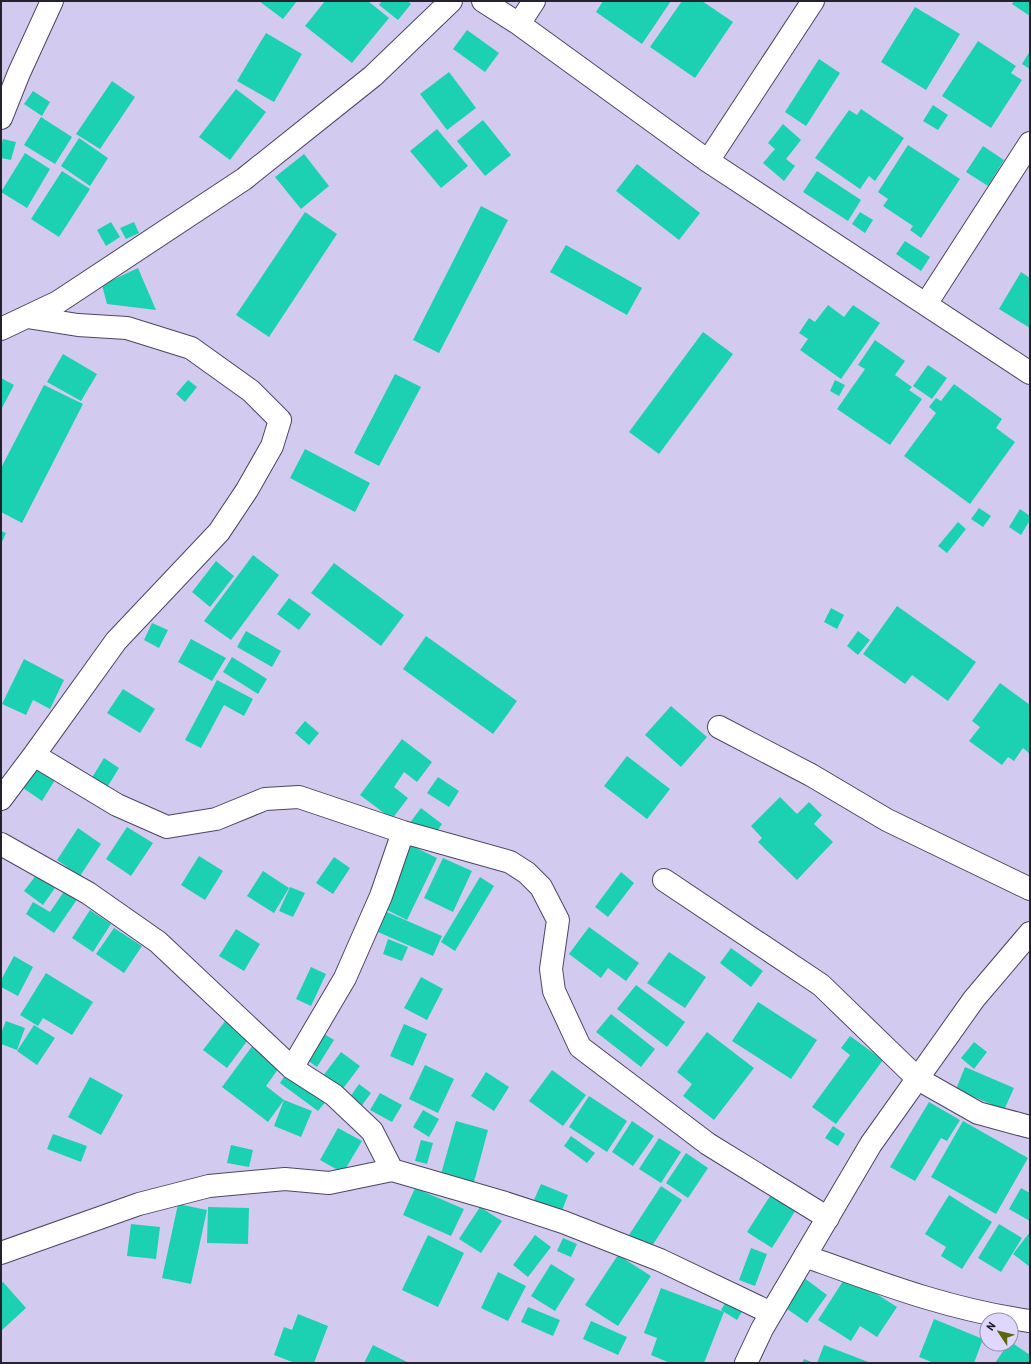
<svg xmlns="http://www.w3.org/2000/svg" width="1031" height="1364" viewBox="0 0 1031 1364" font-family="Barlow,sans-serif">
<rect width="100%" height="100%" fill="#d3caf0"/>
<!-- building -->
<path fill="#1cd1b1" d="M259 1H297L283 19Z
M325 1H368L389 18 352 63 305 26Z
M382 1H408L411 4 398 20 379 5Z
M603 1H671L642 44 596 12Z
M682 1H702L733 22 695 78 650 47Z
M1014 1H1030V16L1012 4Z
M915 7 960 34 926 90 881 62Z
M467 30 499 53 485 72 453 49Z
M266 33 302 54 274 102 237 81Z
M978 41 1016 66 1011 73 1022 80 991 128 942 96Z
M1030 51V69L1022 64Z
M819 59 840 73 806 126 785 112Z
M449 72 476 108 447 130 420 94Z
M112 81 135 97 100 149 76 134Z
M236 89 266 112 230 160 199 137Z
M33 91 50 102 42 116 24 104Z
M933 105 948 115 938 130 923 121Z
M861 109 904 138 875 181 869 176 860 189 815 158 849 110 857 115Z
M41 117 72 137 55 164 24 145Z
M483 120 511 155 485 176 457 141Z
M783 124 801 140 786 159 795 166 784 181 763 163 775 149 768 143Z
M437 129 468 166 441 188 410 151Z
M79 138 108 158 90 186 61 166Z
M3 139 16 142 11 160 1 158V147Z
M908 145 960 179 921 238 910 230 913 226 883 206 888 199 878 192Z
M983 146 1004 160 988 186 966 172Z
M25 153 50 169 27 208 1 192Z
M304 154 329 186 301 209 275 177Z
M637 164 700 213 679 240 616 191Z
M62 171 90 189 59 237 31 219Z
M817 171 861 200 848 221 803 192Z
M481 206 508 220 439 353 413 340Z
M305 212 337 234 269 337 236 315Z
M860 212 873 220 865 233 852 224Z
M111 222 120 237 106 246 97 230Z
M134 222 139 233 126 239 120 228Z
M905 241 930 257 921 271 896 254Z
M566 245 642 288 627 315 550 272Z
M138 268 156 310 107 304 102 285Z
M1021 272 1030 278V328L999 309Z
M828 305 844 317 853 305 880 323 841 379 800 350 808 339 799 333 809 318 815 322Z
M703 332 733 354 659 454 629 432Z
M875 340 905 361 895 375 912 387 909 390 922 399 890 445 837 409 865 369 858 365Z
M63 354 97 374 81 401 47 382Z
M928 365 947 378 932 399 913 386Z
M395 374 421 387 379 466 354 453Z
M1 378 14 385 1 410Z
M188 380 197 387 185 402 176 394Z
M835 380 845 385 839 396 830 391Z
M954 384 1002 419 996 428 1015 442 970 504 904 456 936 413 929 407 936 398 941 401Z
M44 385 83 404 22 523 1 512V468Z
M305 449 370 483 355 512 290 478Z
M979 508 991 516 983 527 971 519Z
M1020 509 1030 516V520L1021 535 1009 527Z
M958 522 966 529 947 553 938 546Z
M1 531 6 533 1 544Z
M253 555 279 575 231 640 204 621Z
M216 561 234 576 210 607 192 592Z
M334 563 404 615 381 646 311 593Z
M289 598 311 614 299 630 277 614Z
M897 606 976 662 948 701 912 675 905 684 863 654Z
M831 608 844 615 837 629 824 622Z
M152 623 168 630 159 648 144 640Z
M246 631 281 651 272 667 237 647Z
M858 631 870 640 858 655 847 646Z
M426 636 517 701 493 734 403 669Z
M191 639 226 658 212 681 178 662Z
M232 657 267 679 258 694 223 672Z
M24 659 64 680 50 709 33 700 26 715 2 704Z
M217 680 253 699 244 716 224 705 201 748 185 740Z
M1000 683 1030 705V754L1023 748 1014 761 1008 757 1002 765 969 741 980 727 972 721Z
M123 689 155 709 140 733 107 713Z
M671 706 707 737 681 767 645 735Z
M305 721 319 733 309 745 295 733Z
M402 739 432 762 417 782 404 772 394 787 408 798 392 819 360 795Z
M627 756 670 789 647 819 604 786Z
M104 758 119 768 103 794 88 784Z
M37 768 55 780 42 801 23 788Z
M438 777 459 791 449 807 427 793Z
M780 797 797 814 809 802 822 815 814 824 833 842 797 880 758 842 762 838 751 826Z
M421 808 442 824 431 840 409 824Z
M127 827 153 843 131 876 106 859Z
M78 828 101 844 80 876 57 860Z
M408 844 437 858 407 920 377 905Z
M199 856 223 871 205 900 181 885Z
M334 857 350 868 333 894 316 883Z
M443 858 472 871 453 912 424 898Z
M263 871 289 888 274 913 247 896Z
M621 872 634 883 608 917 595 907Z
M37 874 55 888 43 905 24 891Z
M480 877 494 886 455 951 441 942Z
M290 887 305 893 293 917 279 911Z
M65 890 78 898 54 933 26 914 33 902 50 912Z
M380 909 442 936 433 956 371 929Z
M90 910 111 924 93 952 72 938Z
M589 927 639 963 626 981 608 968 601 978 569 954Z
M114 928 142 946 124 973 96 954Z
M236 929 260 944 244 971 219 956Z
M388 939 408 947 402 961 383 954Z
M731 948 763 971 751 987 720 963Z
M669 952 706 977 685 1008 647 983Z
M14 956 33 967 18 996 1 987V980Z
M311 967 326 974 311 1006 296 999Z
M46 973 93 1002 72 1035 43 1018 38 1026 20 1015Z
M421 977 443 989 427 1020 404 1008Z
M636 985 685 1022 667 1047 617 1009Z
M758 1002 817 1040 791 1079 732 1041Z
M611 1014 655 1049 641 1067 596 1032Z
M226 1020 250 1037 227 1068 203 1050Z
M6 1021 25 1028 17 1050 1 1044V1033Z
M404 1024 427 1034 413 1066 390 1056Z
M34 1025 55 1038 37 1065 17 1051Z
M321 1032 334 1040 317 1067 304 1058Z
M707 1032 754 1068 714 1120 683 1096 692 1084 677 1072Z
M850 1036 883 1060 836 1124 812 1107 850 1055 841 1048Z
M974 1042 987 1052 974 1069 961 1058Z
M253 1045 281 1065 266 1086 284 1100 268 1122 222 1087Z
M341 1052 360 1066 342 1090 323 1076Z
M425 1065 454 1079 438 1113 409 1099Z
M965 1067 1014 1088 1004 1110 956 1089Z
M552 1070 586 1095 563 1126 529 1101Z
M288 1071 327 1100 318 1111 280 1083Z
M486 1072 509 1087 494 1111 471 1096Z
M90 1077 123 1095 101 1135 68 1117Z
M359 1084 371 1093 360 1108 348 1100Z
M380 1093 402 1105 392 1122 370 1110Z
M589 1096 627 1121 607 1152 569 1127Z
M284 1100 312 1111 301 1137 274 1126Z
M929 1102 960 1120 947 1141 941 1138 915 1181 890 1167Z
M423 1110 439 1119 429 1137 413 1127Z
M456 1121 488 1130 474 1182 441 1174Z
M632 1121 654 1136 633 1166 612 1152Z
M963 1121 1028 1158 996 1214 931 1177Z
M833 1126 845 1134 838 1146 825 1138Z
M338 1128 362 1141 343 1173 320 1160Z
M53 1134 87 1146 81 1162 47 1149Z
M571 1136 595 1153 587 1163 564 1146Z
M659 1138 681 1152 661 1183 639 1169Z
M421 1140 433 1143 427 1164 415 1161Z
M231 1145 253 1150 249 1167 227 1163Z
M686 1153 708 1168 688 1198 666 1183Z
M541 1184 568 1195 561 1213 533 1202Z
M661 1186 682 1200 650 1249 629 1235Z
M415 1188 464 1209 451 1236 403 1215Z
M1021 1188 1030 1193V1221L1009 1209Z
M772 1193 797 1208 772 1248 747 1232Z
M949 1195 992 1222 962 1269 941 1256 946 1247 925 1234Z
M178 1204 207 1210 191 1284 162 1278Z
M208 1207 249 1208 248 1244 207 1243Z
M480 1207 502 1221 481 1253 459 1239Z
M131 1224 160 1227 156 1259 127 1256Z
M999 1224 1022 1238 1001 1272 978 1258Z
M1030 1232V1267L1013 1254Z
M428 1235 464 1253 438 1307 402 1290Z
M535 1235 551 1247 528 1277 513 1265Z
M563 1238 577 1244 571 1257 557 1251Z
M751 1248 767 1254 755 1286 739 1280Z
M618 1255 651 1276 618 1326 585 1305Z
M551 1264 575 1279 555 1311 531 1296Z
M498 1272 526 1286 508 1321 481 1308Z
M847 1275 897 1307 877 1337 860 1326 851 1341 818 1320Z
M803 1277 827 1295 807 1323 783 1306Z
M3 1282 26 1308 1 1331V1284Z
M661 1288 724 1312 704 1363H670L651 1355 657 1338 644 1333Z
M728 1298 744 1308 737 1320 721 1310Z
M528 1307 560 1320 553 1336 521 1322Z
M298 1314 328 1326 314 1363H295L274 1355 284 1327 292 1330Z
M934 1319 983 1339 974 1363H934L919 1357Z
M591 1321 627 1337 618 1355 583 1339Z
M1011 1342 1030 1355V1363H995L1008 1344H1011Z
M373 1345 409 1363H364Z
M824 1345 871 1363H817Z
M804 1359 814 1363H802Z"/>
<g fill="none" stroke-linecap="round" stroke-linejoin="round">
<defs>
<path id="minor" d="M483 1 519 24 708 161
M813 1 708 161 1030 373
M519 24 534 1
M1 118 19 73 52 1
M926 304 1030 143
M1 329 58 302 244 179 373 76 451 1
M719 727 811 775 887 820 1030 889
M34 755 117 805 167 827 216 819 265 799 299 797 403 832 510 862 527 873 541 887 558 920 551 969 554 991 580 1047 708 1144 828 1218
M1 799 34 755 116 641 219 532 247 490 272 446 280 420 251 391 191 348 127 328 78 325 27 317
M1 844 88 893 158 942 292 1068 334 1095 372 1131 392 1170
M664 880 821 985 918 1079 978 1113 1030 1127
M292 1068 345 978 381 896 403 832
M1 1253 139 1204 209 1186 285 1179 329 1183 392 1170 502 1202 563 1222 660 1260 771 1313
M805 1256C880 1283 950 1310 1030 1321"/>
<path id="tertiary" d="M746 1363 762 1329 871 1144 974 999 1030 933"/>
</defs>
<!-- minor casing -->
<use href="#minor" stroke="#4e4565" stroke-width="24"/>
<!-- tertiary casing -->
<use href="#tertiary" stroke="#4e4565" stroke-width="24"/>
<!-- minor -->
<use href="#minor" stroke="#fff" stroke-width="22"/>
<!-- tertiary -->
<use href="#tertiary" stroke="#fff" stroke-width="22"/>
</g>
<!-- border -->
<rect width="1031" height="1364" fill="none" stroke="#25212f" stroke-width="4"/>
<!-- north arrow -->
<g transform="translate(999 1332) rotate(305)"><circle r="19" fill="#e0d7fe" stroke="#958eab"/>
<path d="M0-3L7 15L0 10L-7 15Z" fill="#5d6609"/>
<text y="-6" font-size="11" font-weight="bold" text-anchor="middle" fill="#25212f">N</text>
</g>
</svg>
